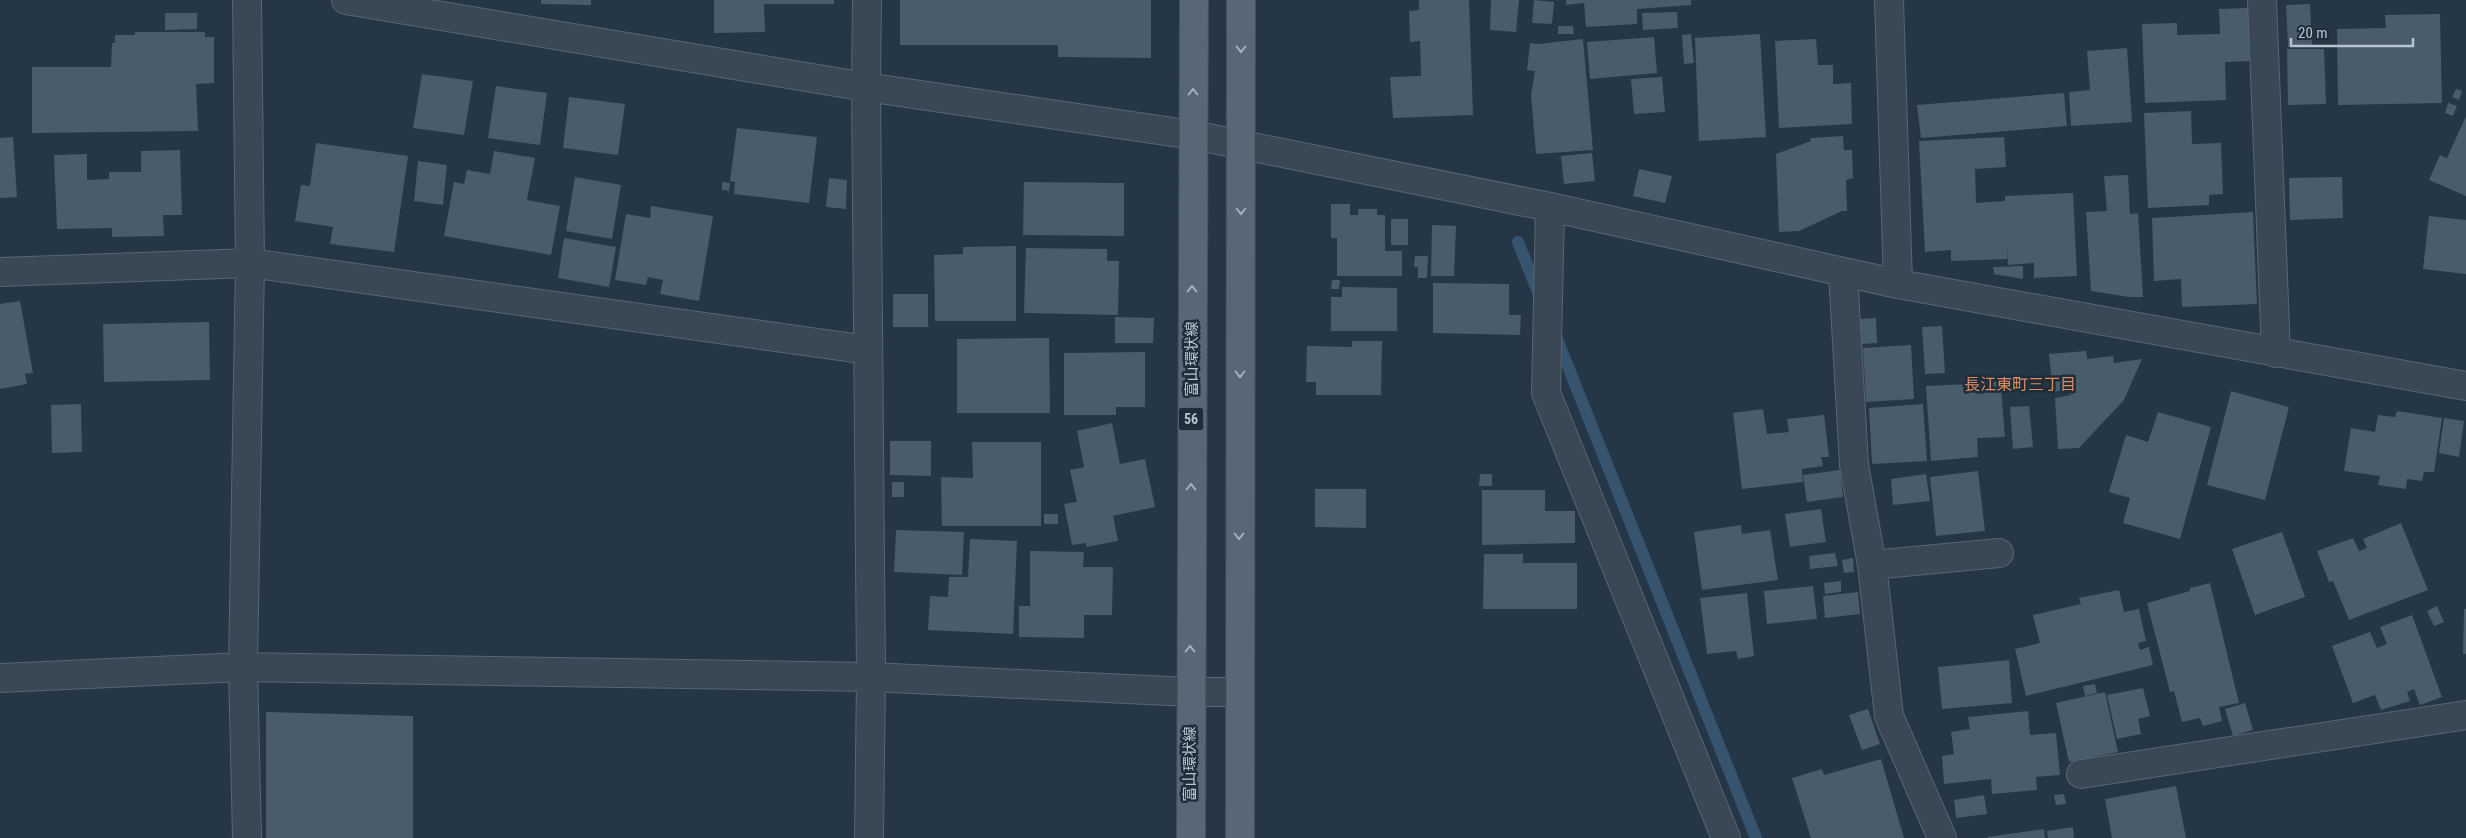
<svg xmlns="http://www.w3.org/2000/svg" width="2466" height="838" viewBox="0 0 2466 838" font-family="'Roboto Condensed','Noto Sans JP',sans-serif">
<rect width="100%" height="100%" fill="#253646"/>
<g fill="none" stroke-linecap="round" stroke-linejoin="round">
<!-- stream -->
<path stroke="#37546e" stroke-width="12" d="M1518 242 1541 300
M1555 334 1756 838"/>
</g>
<!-- building -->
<path fill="#485c6c" d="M541 0H591V5L541 4Z
M714 0H834V4H764L765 32 714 33Z
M900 0H1151V58L1058 57V45H900Z
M1419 0H1469L1473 115 1393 118 1390 77 1421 76 1420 41 1410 42 1409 11 1419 10Z
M1491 0H1519L1516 32 1490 30Z
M1534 0 1554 2 1552 24 1532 23Z
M1566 0H1691V5L1637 9V24L1586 27 1584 3 1566 5Z
M2310 4 2312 46 2288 47 2286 5Z
M2248 8 2250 61 2225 62 2226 100 2145 103 2142 24 2177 23V35L2220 34 2219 9Z
M1677 12 1678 28 1643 30 1642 13Z
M165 13H197V29L165 30Z
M2440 14 2442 103 2338 105 2337 29 2386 28 2385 15Z
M1558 26H1573L1574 34H1558Z
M135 32H205V37H214V83L196 84 198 131 32 133V67H111L112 43H115V35H135Z
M1691 34 1694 63 1684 64 1682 35Z
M1760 34 1766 137 1699 141 1695 38Z
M1654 37 1657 73 1590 79 1587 42Z
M1583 39 1593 150 1536 154 1531 95 1535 71 1527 70 1530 43 1538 44Z
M1816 39 1818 65H1833V84L1851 83 1852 124 1779 128 1775 41Z
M2127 48 2132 122 2071 126 2069 92 2090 90 2087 51Z
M2287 49H2324L2326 104 2288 105Z
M422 74 473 81 464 135 413 128Z
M1662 77 1665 112 1634 114 1631 79Z
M496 86 547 93 540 145 488 138Z
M2456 89 2462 91 2459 100 2452 97Z
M2064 93 2067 126 1921 138 1917 105Z
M569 97 625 104 618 155 563 148Z
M2448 103 2457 106 2453 116 2445 113Z
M2191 111 2192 144 2221 143 2223 194 2209 195V205L2148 208 2144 113Z
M2466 116V196L2429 180 2440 155 2447 158Z
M737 128 817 137 809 203 734 194 735 182 730 181Z
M1843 136 1844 150H1852L1853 178 1846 180 1847 211H1842L1799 231 1779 232 1776 154 1811 141 1810 138Z
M13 137 17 197 0 198V138Z
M2004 137 2006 167 1975 169 1976 203 2005 201V196L2073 193 2077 276 2034 278V263L2008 265 2007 248V259L1951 261V250L1925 252 1919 141Z
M316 143 408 156 394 252 330 244 333 227 295 221 301 185 310 186Z
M180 150 182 215H163L164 236 112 237V228L57 229 54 155 87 154V180L109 179V172H141V151Z
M494 151 535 158 527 200 560 206 551 255 444 236 454 182 464 184 467 170 490 174Z
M1592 153 1595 181 1564 184 1561 156Z
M418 161 447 165 443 205 414 201Z
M1639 169 1672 176 1665 203 1633 196Z
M2128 175 2130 214 2138 213 2143 297H2129L2091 291 2086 212 2107 211 2104 176Z
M575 177 621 185 612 239 566 231Z
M2342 177 2343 218 2290 220 2289 178Z
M829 178 847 180 846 209 826 207Z
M722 182 730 183 729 191 722 190Z
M1024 182 1124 183V236L1023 235Z
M1331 204H1350V215H1358V209H1377V215H1385V251H1402V276H1337V238H1331Z
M651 206 713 216 699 301 660 294 663 280 648 277 646 285 615 280 626 214 650 218Z
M2253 212 2257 304 2182 307 2181 279 2154 281 2152 218Z
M2429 216 2466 220V274L2423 269Z
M1391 219H1408V245H1391Z
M1432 225 1456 226 1454 276H1431Z
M564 238 616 247 609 287 558 278Z
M1016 246V321H935L934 255 963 254V247Z
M1026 248 1107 249V261H1119L1118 315 1024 313Z
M1415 256H1428L1427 278H1418V267H1414Z
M2023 266V279L1994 274 1993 267Z
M1332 280H1340L1339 289H1331Z
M1433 283 1509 284V315H1521L1520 335 1433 333Z
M1342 287 1397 288V331H1331V297H1342Z
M893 294H928V327H893Z
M20 301 33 373 25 374 27 384 0 389V304Z
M1115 317 1154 318 1153 343H1115Z
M1876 318 1877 343 1862 344 1860 319Z
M209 322 210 380 104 382 103 324Z
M1942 326 1945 373 1925 374 1922 327Z
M1049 338 1050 413H957V339Z
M1352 341H1382L1381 395H1316V382H1306L1307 346 1352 347Z
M1911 345 1914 399 1866 402 1863 348Z
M2086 351 2087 359 2113 356 2114 363 2142 359 2124 400 2079 448 2058 449 2055 398 2071 395 2070 389 2053 392 2049 354Z
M1145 352V407H1116V415H1064V353Z
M2000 376 2005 437 1977 438 1978 457 1931 461 1926 386 1970 384 1968 378Z
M2231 391 2289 407 2265 500 2207 485Z
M81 404 82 452 52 453 51 405Z
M1923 404 1927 461 1872 464 1869 408Z
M2029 406 2033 447 2013 449 2010 407Z
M1763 409 1767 434 1789 432 1787 419 1824 415 1829 457H1821L1823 466 1802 469 1803 482 1742 489 1733 413Z
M2397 411 2442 418 2434 472H2424L2422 481 2407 479 2406 489 2378 485 2380 476 2344 471 2351 428 2375 432 2378 415 2395 417Z
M2158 412 2211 427 2180 539 2123 523 2130 498 2109 492 2126 435 2148 442Z
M2444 418 2464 421 2459 457 2439 453Z
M1112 423 1120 464 1145 459 1155 507 1113 516 1118 541 1086 547V543L1072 545 1064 504 1077 502 1070 470 1084 467 1077 431Z
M890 441H931V476L890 475Z
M972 442H1041V526H942L941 477 973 478Z
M1840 470 1843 497 1807 502 1803 475Z
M1978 471 1985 531 1936 536 1930 477Z
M1480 474H1492V486H1479Z
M1926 474 1930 501 1893 505 1891 479Z
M892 482H904V497H892Z
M1315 489H1366V528L1315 527Z
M1482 490H1545V511H1575V543L1482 545Z
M1821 509 1826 542 1790 547 1785 514Z
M1044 514H1058V524H1044Z
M2401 523 2428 590 2349 620 2333 581 2329 582 2317 551 2353 538 2359 551 2367 548 2363 539Z
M1741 525 1742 534 1770 530 1778 580 1702 590 1694 532Z
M896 530 964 532 962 575 894 572Z
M2282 532 2305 597 2255 615 2232 549Z
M970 539 1017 541 1013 634 928 630 930 596 948 597 949 577H968Z
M1030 551 1084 552 1083 567H1113L1112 615H1084V638L1019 637V606H1030Z
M1835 553 1838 566 1810 569 1809 556Z
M1484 554H1523V563H1577V609H1483Z
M1853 558 1854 572 1844 573 1842 560Z
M1841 581V592L1825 594 1824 583Z
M2210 583 2239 703 2219 707 2222 721 2203 726 2200 718 2182 722 2174 691 2170 692 2147 603 2190 591V588Z
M1813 586 1817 619 1767 624 1764 591Z
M2119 590 2124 612 2139 609 2146 641 2138 643 2140 650 2149 647 2153 665 2026 696 2015 649 2040 643 2033 615 2081 604 2079 598Z
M1858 592 1860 614 1825 618 1823 596Z
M1747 593 1754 656 1738 659 1736 651 1707 654 1700 598Z
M2437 606 2444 622 2434 626 2427 611Z
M2464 609H2466V654H2463Z
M2412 615 2442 697 2420 705 2414 689 2407 692 2410 701 2381 710 2375 695 2353 703 2332 646 2370 632 2377 648 2387 644 2380 627Z
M2009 660 2012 703 1942 709 1938 667Z
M2095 684 2097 693 2085 696 2083 686Z
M2143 688 2150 716 2138 719 2141 734 2117 739 2107 695Z
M2105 692 2118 752 2069 762 2056 703Z
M2245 703 2253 730 2233 736 2225 709Z
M1868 709 1880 744 1862 750 1849 715Z
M2028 711 2030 735 2056 733 2060 775 2036 777 2037 790 1992 794 1991 779 1944 784 1942 756 1954 754 1951 732 1970 729 1968 717Z
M266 712 413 716V838H266Z
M1881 759 1904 838H1811L1792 778 1822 769 1824 775Z
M2176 786 2186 838H2112L2105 799Z
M2064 794 2066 804 2056 805 2054 795Z
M1984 795 1987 814 1956 818 1954 800Z
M2073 827 2074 838H2048L2047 831Z
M2044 829 2045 838H1988L1987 837Z"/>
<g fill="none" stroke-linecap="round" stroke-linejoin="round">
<defs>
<path id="minor" d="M346 0 866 87 1193 135 1550 207 1898 284 2466 386
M867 0 866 87 871 677 869 838
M1889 0 1898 284
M2262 0 2276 353
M1550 207 1546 393 1726 838
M0 272 250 263 868 350
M1843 272 1854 465 1872 565 1889 716 1942 838
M1872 565 1999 553
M0 678 243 667 871 677 1190 692H1239
M2081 774 2466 715
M247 838 243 667 250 263 247 0"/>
<path id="major" d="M1191 838 1194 0
M1240 838 1241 0"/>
</defs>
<!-- minor casing -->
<use href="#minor" stroke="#586672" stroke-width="30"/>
<!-- major casing -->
<use href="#major" stroke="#43515e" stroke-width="30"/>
<!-- minor -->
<use href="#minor" stroke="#3a4855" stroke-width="28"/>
<!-- major -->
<use href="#major" stroke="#586775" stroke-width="28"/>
</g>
<!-- one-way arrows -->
<defs><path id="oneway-chevron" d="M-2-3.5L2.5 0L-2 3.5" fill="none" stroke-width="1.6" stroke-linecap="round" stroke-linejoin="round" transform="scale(1.25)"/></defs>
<g stroke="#a4b1bc">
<use href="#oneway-chevron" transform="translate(1241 49) rotate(90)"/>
<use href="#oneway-chevron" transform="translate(1193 92) rotate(-90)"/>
<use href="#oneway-chevron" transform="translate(1241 211) rotate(90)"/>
<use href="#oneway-chevron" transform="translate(1192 289) rotate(-90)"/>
<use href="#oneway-chevron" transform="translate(1240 374) rotate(90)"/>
<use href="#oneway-chevron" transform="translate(1191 487) rotate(-90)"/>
<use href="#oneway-chevron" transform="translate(1239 536) rotate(90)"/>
<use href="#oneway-chevron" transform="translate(1190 649) rotate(-90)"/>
</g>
<g text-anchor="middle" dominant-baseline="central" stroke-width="5" stroke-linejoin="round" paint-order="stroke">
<!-- shield labels -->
<rect fill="#1e2d3a" stroke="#8996a2" stroke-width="1" x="1178.5" y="407.5" width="25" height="23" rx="4"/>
<g font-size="14" font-weight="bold" fill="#b7c3ce">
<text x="1191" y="419">56</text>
</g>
<!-- street labels -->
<g font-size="15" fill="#b7c3ce" stroke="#1e2d3a">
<text transform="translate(1192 359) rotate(-90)">富山環状線</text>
<text transform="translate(1190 764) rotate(-90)">富山環状線</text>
</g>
<!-- neighbourhood labels -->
<g font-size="16" fill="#e08a61" stroke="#1e2d3a">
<text x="2020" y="384">長江東町三丁目</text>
</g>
</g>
<!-- scale -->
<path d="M2291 38v8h122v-8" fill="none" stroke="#b7c3ce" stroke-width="2.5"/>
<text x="2298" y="38" font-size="15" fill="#b7c3ce" stroke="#1e2d3a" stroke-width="4" paint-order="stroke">20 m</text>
</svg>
